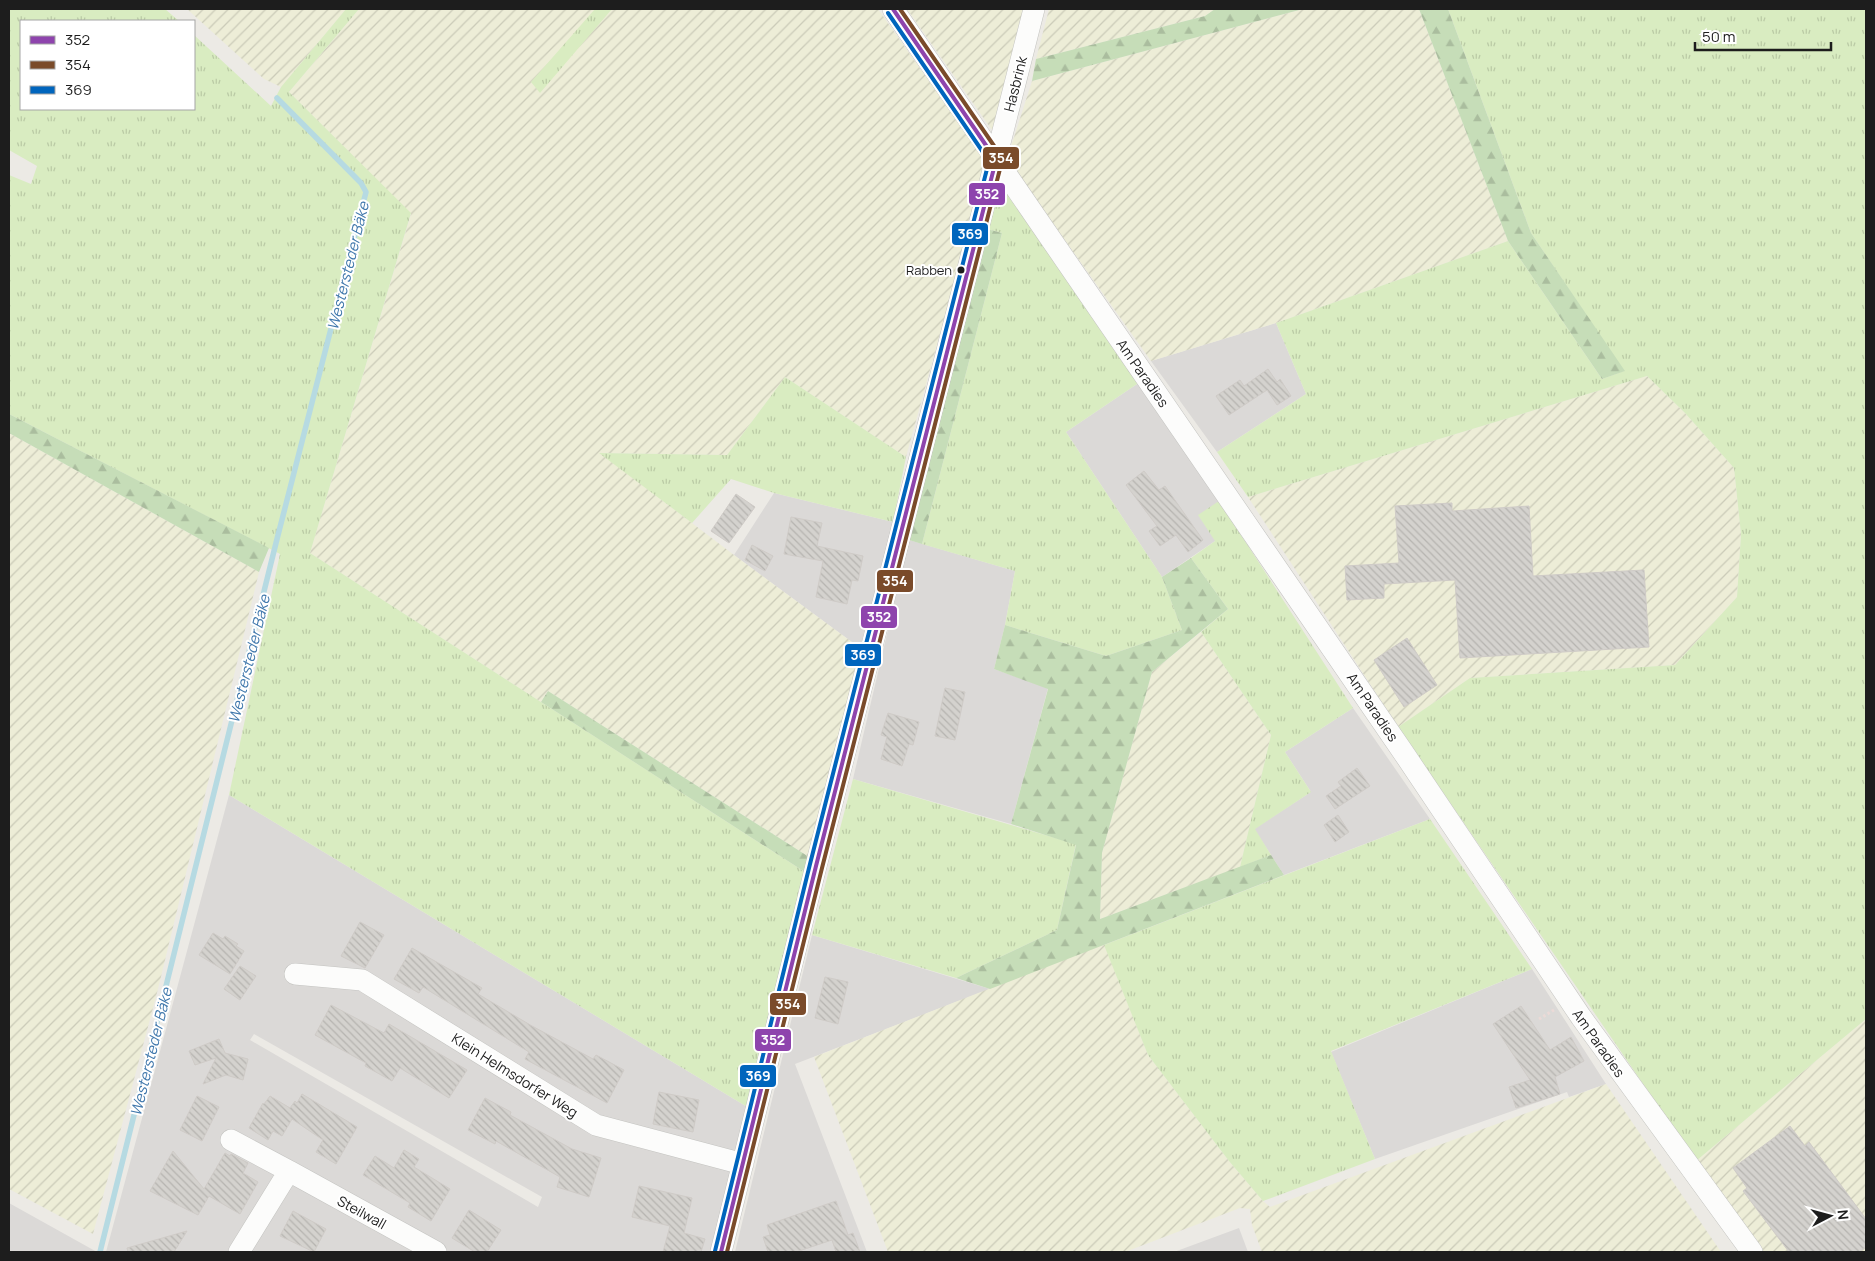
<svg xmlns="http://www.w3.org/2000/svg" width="1875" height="1261" viewBox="0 0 1875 1261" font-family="Manrope,sans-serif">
<defs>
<pattern id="farmland-furrows" width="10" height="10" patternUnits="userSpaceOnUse" patternTransform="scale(1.25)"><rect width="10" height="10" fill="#ededd7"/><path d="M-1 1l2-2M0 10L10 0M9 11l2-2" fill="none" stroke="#cbcbb8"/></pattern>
<pattern id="grass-tufts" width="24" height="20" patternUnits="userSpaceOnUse" patternTransform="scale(1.25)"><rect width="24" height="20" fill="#d9ecc1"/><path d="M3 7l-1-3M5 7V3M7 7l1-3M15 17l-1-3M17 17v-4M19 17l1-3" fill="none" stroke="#bacaa5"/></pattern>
<pattern id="forest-firs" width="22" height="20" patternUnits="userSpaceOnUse" patternTransform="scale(1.25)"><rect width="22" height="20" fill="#c6ddb8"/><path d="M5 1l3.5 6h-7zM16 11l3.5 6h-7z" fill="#aabd9e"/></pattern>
<pattern id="building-back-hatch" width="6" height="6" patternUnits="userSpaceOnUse" patternTransform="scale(1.25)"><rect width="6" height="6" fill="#d4d2ce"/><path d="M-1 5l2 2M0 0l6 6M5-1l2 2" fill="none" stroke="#b6b4b0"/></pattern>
</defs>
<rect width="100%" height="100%" fill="#eceae5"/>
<!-- residential -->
<path fill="#dbd9d7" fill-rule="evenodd" d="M1276 323 1306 394 1217 452 1151 361Z
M1140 382 1219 501 1215 541 1162 577 1066 432Z
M774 493 893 522 860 648 734 555Z
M909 540 1015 571 1005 625 994 669 1048 688 1011 824 853 779Z
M1353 708 1430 819 1284 875 1254 829 1311 792 1285 752Z
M229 795 749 1108 737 1166 710 1252H106ZM254 1034 542 1197 538 1207 250 1040Z
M812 935 990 989 795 1064 867 1252H735Z
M1532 969 1606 1084 1569 1097 1567 1092 1375 1159 1331 1052Z
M9 1203 97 1252H9Z
M1239 1228 1248 1252H1174Z"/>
<!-- farmland -->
<path fill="url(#farmland-furrows)" d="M187 9H346L281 87 264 79Z
M359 9H878L987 163 906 457 785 377 727 455 600 453 734 555 860 648 809 857 548 691 541 702 310 553 411 214 289 92Z
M907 9H1024L994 133Z
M1049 9H1215L1205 16 1036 59Z
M1303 9H1419L1508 241 1276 323 1151 361 1007 159 1032 81Z
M1647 376 1685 413 1734 468 1741 534 1737 597 1675 665 1470 678 1398 727 1248 497Z
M9 433 259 572 158 989 93 1234 9 1189Z
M1201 632 1271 735 1240 867 1100 919 1102 853 1152 672Z
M1104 944 1148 1055 1229 1161 1263 1201 1270 1207 1606 1084 1721 1252H1262L1252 1225 1250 1209 1240 1208 1125 1252H888L814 1057Z
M1866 1019V1252H1764L1696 1161Z"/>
<!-- grass -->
<path fill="url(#grass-tufts)" d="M9 9H165L179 21H21V109H194V35L271 106 281 87 346 9H359L289 92 411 213 310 553 808 874 749 1108 229 795 280 554 9 414V175L31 184 37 166 9 150Z
M595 9H612L540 93 531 82Z
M1448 9H1866V1019L1696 1161 1398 727 1470 678 1675 665 1737 597 1741 534 1734 468 1685 413 1647 376 1248 497 1217 452 1306 394 1276 323 1508 241 1602 379 1624 371 1531 233Z
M1001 179 1140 382 1066 432 1162 577 1182 630 1106 656 1005 625 1015 571 922 544 1002 233 987 229Z
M785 377 906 457 893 522 774 493 731 479 692 523 599 453 727 455Z
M1219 501 1353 708 1285 752 1311 792 1255 829 1271 855 1240 867 1271 735 1201 632 1228 609 1191 558 1215 541 1198 515Z
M853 779 1076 844 1057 930 956 978 812 935Z
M1430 819 1532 969 1331 1051 1375 1159 1263 1201 1229 1161 1148 1055 1104 945Z"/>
<!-- forest -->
<path fill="url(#forest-firs)" d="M1215 9H1303L1032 81 1036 59 1205 16Z
M1419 9H1448L1531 233 1625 371 1602 379 1508 241Z
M987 229 1002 233 922 544 909 540Z
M9 414 269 548 259 572 9 433Z
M1191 558 1228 609 1152 672 1102 853 1100 919 1271 855 1284 875 990 989 956 978 1057 930 1076 845 1011 824 1048 689 994 669 1005 625 1106 656 1182 630 1162 577Z
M548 691 809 857 808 874 541 702Z"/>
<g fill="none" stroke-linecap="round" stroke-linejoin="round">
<!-- stream -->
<path stroke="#b6dae2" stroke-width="5.5" d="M100 1252 276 543 366 192 361 183 277 98"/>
</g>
<!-- building -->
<path fill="url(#building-back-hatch)" stroke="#cfcbc7" d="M1268 369 1277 382 1280 379 1291 396 1277 405 1267 390 1229 415 1216 396 1240 380 1244 386Z
M1144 471 1159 490 1165 486 1203 540 1188 552 1176 535 1160 546 1149 531 1157 526 1126 485Z
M736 494 755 507 729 543 711 531Z
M1452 503V511L1529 506 1533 576 1644 570 1649 647 1460 658 1455 580 1384 584V598L1347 600 1345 566 1399 563 1395 506Z
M791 517 822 523 817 546 863 556 858 581 852 580 847 604 816 597 823 561 784 554Z
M752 545 773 556 765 571 745 560Z
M1407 638 1437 685 1404 707 1374 660Z
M945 688 965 692 955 740 935 736Z
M888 713 919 722 913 745 909 744 902 766 881 759 887 737 881 735Z
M1357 768 1370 786 1335 809 1326 796 1341 786 1338 782Z
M1338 815 1349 832 1335 842 1324 825Z
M360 922 384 935 365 968 341 956Z
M213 933 223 939 225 936 238 944 236 946 244 951 230 974 199 955Z
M412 948 482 988 478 994 532 1026 593 1059 596 1055 624 1070 607 1103 525 1059 529 1052 423 987 419 993 394 979Z
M240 966 256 976 240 1000 224 989Z
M825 977 848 982 838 1024 815 1018Z
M331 1005 384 1033 389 1024 467 1070 449 1098 400 1068 392 1081 365 1066 366 1063 315 1035Z
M1521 1006 1550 1050 1571 1037 1584 1061 1555 1077 1560 1094 1516 1108 1509 1087 1530 1080 1493 1024Z
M219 1039 225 1053 248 1059 243 1080 226 1075 203 1084 216 1058 195 1065 189 1051Z
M659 1092 699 1100 693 1132 653 1124Z
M302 1094 357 1127 336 1164 316 1152 323 1140 292 1119 282 1136 273 1131 268 1140 249 1128 263 1103 264 1104 270 1096 290 1108 295 1101 297 1103Z
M197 1096 219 1107 202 1141 180 1130Z
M485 1098 511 1112 510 1115 572 1149 601 1158 589 1197 557 1187 560 1177 496 1141 495 1144 468 1130Z
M1790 1126 1805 1146 1809 1142 1866 1219V1247L1859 1252H1789L1743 1191 1747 1188 1733 1168Z
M404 1150 419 1159 414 1167 450 1189 431 1221 408 1207 410 1203 363 1175 375 1156 394 1168Z
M173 1151 204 1189 225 1153 230 1156 231 1154 248 1163 243 1173 258 1182 240 1214 209 1196 198 1215 150 1191Z
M639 1186 692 1198 684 1233 705 1239 701 1252H663L670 1226 632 1217Z
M836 1201 848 1235 853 1233 860 1252H836L832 1240 796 1252H768L763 1237 770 1235 767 1225Z
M469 1210 501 1230 487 1252H475L452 1238Z
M293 1211 326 1229 314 1252 280 1236Z
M187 1231 174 1252H128L127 1248Z"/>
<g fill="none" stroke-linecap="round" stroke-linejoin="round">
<defs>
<path id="minor" d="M893 9 1405 755 1581 1017 1752 1252
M295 974 362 980 596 1125 743 1164
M231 1140 289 1171
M239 1252 289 1171 436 1252
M721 1252 816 866 1034 9"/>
</defs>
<!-- minor casing -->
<use href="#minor" stroke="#c4c4c1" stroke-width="22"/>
<!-- path -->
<path stroke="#ebdad7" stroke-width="3" stroke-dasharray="2.5 2.5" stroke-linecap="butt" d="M1539 1019 1554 1010"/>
<!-- minor -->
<use href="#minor" stroke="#fcfcfb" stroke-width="21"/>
<defs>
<path id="bus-1" d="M721 1252 816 866 996 160 893 9"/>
<path id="bus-2" d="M727 1252 822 868 1002 161 1001 156 900 9"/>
<path id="bus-3" d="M715 1251 810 864 989 161 888 13"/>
</defs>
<!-- bus-1 casing -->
<use href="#bus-1" stroke="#fff" stroke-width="8"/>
<!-- bus-2 casing -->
<use href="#bus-2" stroke="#fff" stroke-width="8"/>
<!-- bus-3 casing -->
<use href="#bus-3" stroke="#fff" stroke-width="8"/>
<!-- bus-1 -->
<use href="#bus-1" stroke="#8e44ad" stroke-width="4"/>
<!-- bus-2 -->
<use href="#bus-2" stroke="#7a4b2a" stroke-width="4"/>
<!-- bus-3 -->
<use href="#bus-3" stroke="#0065bd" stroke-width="4"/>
</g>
<!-- markers -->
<circle fill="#1d1d1d" stroke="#fff" stroke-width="2" cx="961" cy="270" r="4.5"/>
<g text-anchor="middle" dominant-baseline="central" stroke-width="4" stroke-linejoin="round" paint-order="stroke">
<!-- bus labels -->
<g font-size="13" fill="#1d1d1d" stroke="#fff" text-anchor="end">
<text x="952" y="270">Rabben</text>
</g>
<!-- street labels -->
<g font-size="14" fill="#1d1d1d" stroke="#fff">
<text transform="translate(1015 84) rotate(-76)">Hasbrink</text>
<text transform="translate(1143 373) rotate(55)">Am Paradies</text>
<text transform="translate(1373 707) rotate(56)">Am Paradies</text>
<text transform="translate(1599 1043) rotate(55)">Am Paradies</text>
<text transform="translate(515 1075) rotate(32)">Klein Helmsdorfer Weg</text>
<text transform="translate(362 1212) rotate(29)">Steilwall</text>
</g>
<!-- water labels -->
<g font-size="15" font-style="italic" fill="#4078ac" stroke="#fff">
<text transform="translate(348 266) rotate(-76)">Westersteder Bäke</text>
<text transform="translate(249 659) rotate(-76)">Westersteder Bäke</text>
<text transform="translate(151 1052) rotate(-76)">Westersteder Bäke</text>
</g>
</g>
<g stroke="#fff" stroke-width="2">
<rect x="982" y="146" width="38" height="24" rx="5" fill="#7a4b2a"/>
<rect x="968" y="182" width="38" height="24" rx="5" fill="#8e44ad"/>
<rect x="951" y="222" width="38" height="24" rx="5" fill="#0065bd"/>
<rect x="876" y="569" width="38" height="24" rx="5" fill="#7a4b2a"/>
<rect x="860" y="605" width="38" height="24" rx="5" fill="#8e44ad"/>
<rect x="844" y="643" width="38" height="24" rx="5" fill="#0065bd"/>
<rect x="769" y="992" width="38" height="24" rx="5" fill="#7a4b2a"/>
<rect x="754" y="1028" width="38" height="24" rx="5" fill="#8e44ad"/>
<rect x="739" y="1064" width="38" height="24" rx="5" fill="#0065bd"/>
</g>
<g font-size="14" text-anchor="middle" font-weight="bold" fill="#fff">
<text x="1001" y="163">354</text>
<text x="987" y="199">352</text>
<text x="970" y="239">369</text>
<text x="895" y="586">354</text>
<text x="879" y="622">352</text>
<text x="863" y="660">369</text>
<text x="788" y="1009">354</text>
<text x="773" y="1045">352</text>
<text x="758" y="1081">369</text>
</g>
<!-- border -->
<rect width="1875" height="1261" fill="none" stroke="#1d1d1d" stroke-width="20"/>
<!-- legend -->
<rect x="20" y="20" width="175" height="90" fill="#ffffff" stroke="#a5a5a5"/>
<rect x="30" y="36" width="25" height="8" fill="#8e44ad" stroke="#a5a5a5"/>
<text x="65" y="45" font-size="15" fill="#1d1d1d">352</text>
<rect x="30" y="61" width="25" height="8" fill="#7a4b2a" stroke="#a5a5a5"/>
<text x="65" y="70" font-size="15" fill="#1d1d1d">354</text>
<rect x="30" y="86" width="25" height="8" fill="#0065bd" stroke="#a5a5a5"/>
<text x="65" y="95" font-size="15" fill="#1d1d1d">369</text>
<!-- north arrow -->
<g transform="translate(1830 1216) rotate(84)" stroke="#ffffff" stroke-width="4" paint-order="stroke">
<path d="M0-4L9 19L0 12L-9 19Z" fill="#1d1d1d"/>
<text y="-8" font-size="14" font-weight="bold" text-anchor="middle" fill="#1d1d1d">N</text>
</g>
<!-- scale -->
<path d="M1695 42v8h136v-8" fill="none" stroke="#1d1d1d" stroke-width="2.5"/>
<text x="1702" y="42" font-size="15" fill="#1d1d1d" stroke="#ffffff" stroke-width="4" paint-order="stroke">50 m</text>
</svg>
